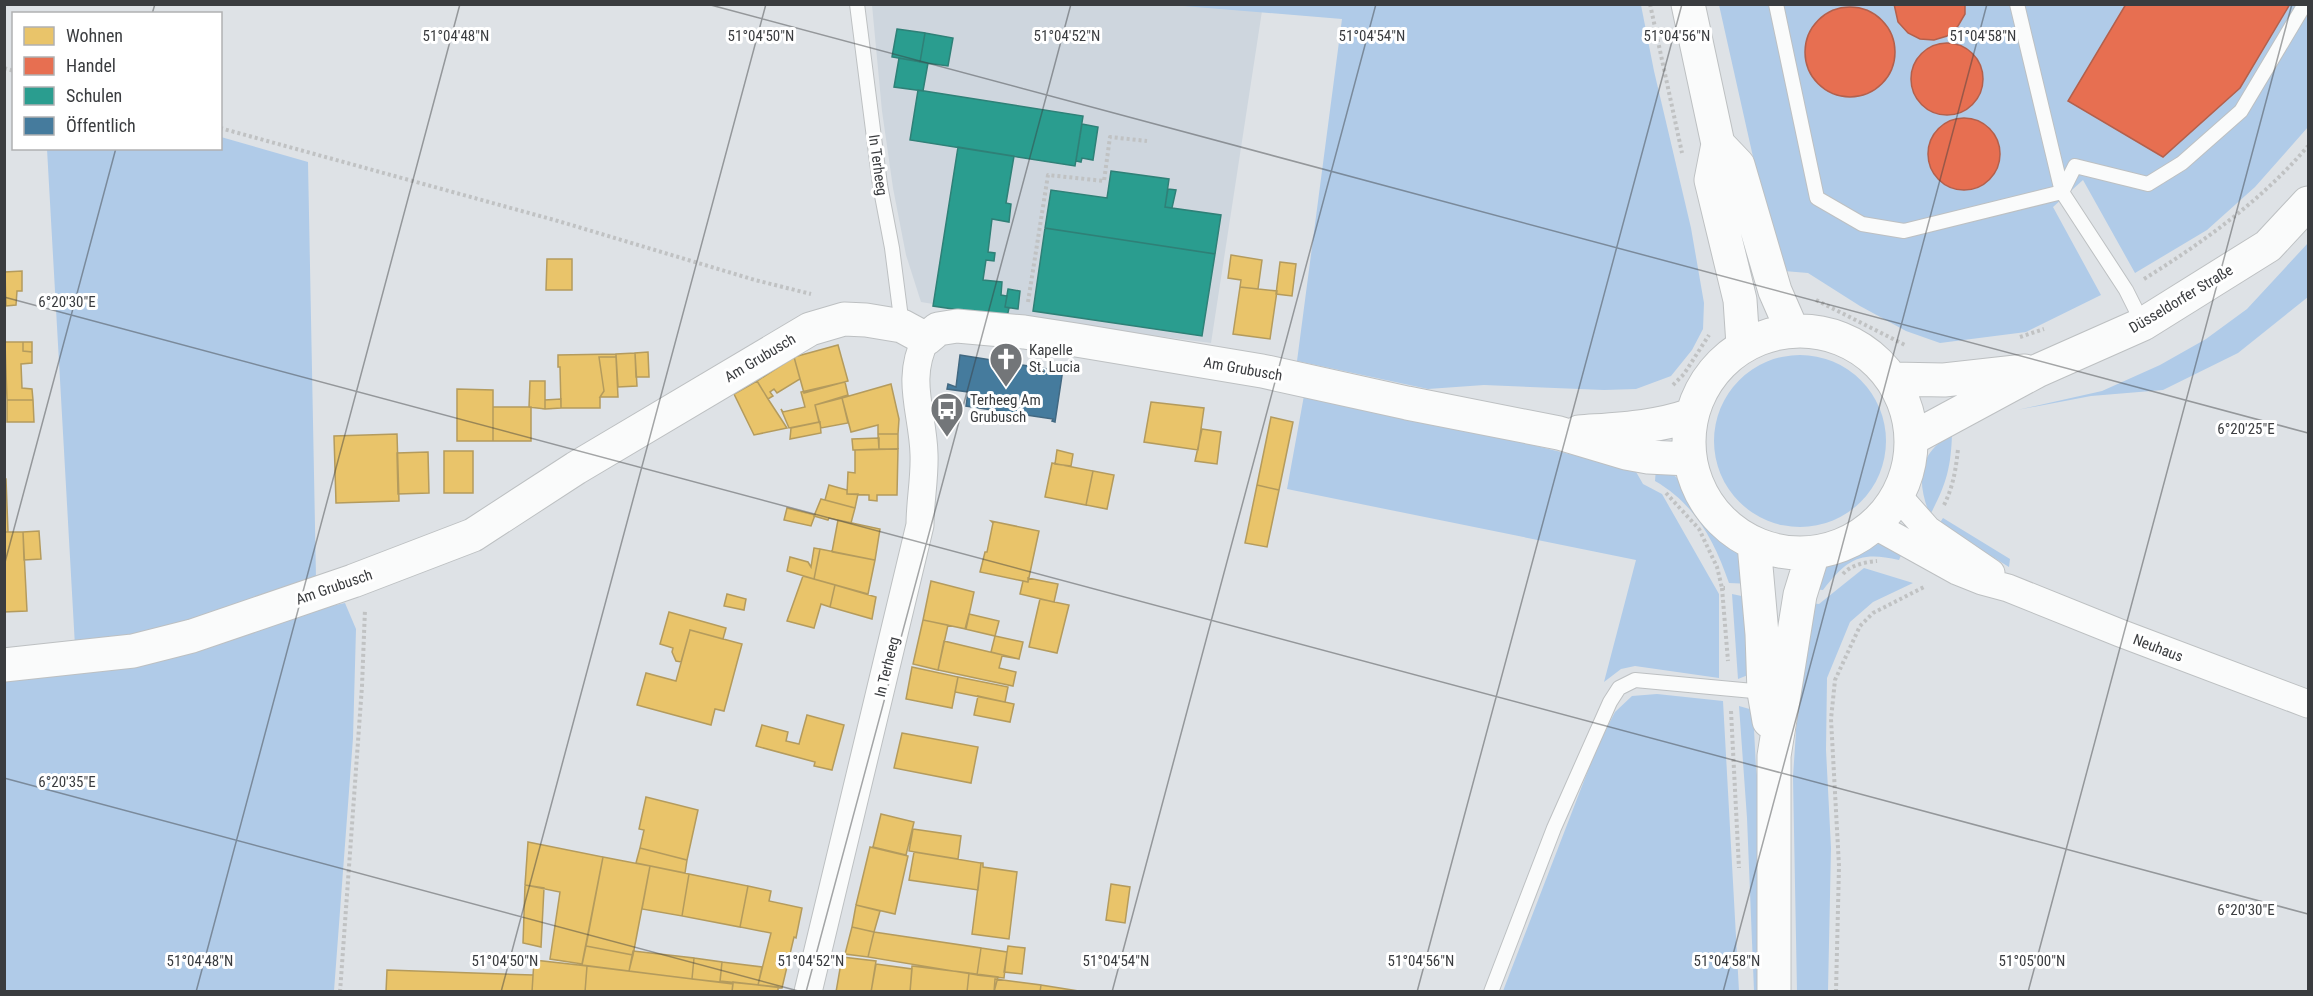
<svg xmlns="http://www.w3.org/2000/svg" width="2313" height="996" font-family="'Roboto Condensed',sans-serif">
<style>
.built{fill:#ced6de}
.green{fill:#b0cbe8}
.homes{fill:#e9c46a;stroke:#b49b5d;stroke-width:1.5}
.shops{fill:#e76f51;stroke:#b3604c;stroke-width:1.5}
.schools{fill:#2a9d8f;stroke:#2f8077;stroke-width:1.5}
.public{fill:#457b9d;stroke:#426881;stroke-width:1.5}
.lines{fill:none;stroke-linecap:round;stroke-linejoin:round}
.lane-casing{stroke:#bdc0c2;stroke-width:16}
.street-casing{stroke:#bdc0c2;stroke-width:29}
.secondary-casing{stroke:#bdc0c2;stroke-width:35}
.path{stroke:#c0c2c3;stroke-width:4;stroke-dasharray:3 3;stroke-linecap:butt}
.lane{stroke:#fafbfb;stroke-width:14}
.street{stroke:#fafbfb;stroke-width:27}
.secondary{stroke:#fafbfb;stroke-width:33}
.ticks{fill:none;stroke:#3a3c3f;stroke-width:1.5;stroke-opacity:0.45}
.labels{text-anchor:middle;stroke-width:6;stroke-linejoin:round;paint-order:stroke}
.street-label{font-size:15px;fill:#3a3c3f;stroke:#fff}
.poi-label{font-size:15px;fill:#3a3c3f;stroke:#fff;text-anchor:start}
.ticks-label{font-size:15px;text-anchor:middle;fill:#3a3c3f;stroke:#fff;stroke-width:6;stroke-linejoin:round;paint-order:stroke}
</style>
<rect width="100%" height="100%" fill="#dee2e6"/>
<path class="built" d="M1171,4L1262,11L1211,343L1011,317L921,302L906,255L893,188L882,111L872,5Z"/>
<path class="green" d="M1171,5H1641L1654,71L1691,228L1704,303L1703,329L1692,350L1671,376L1636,389L1604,390L1484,385L1428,389L1297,361L1342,19Z
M1719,5H2308V127L2255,187L2207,230L2135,273L2083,180L2053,207L2101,295L2026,332L1940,343L1906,331L1860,306L1808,273L1784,271L1762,197Z
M221,137L308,162L316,578L159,631L75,646L47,149L220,148Z
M2308,243V297L2238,353L2163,390L2091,396L2017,410L2102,391L2160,365L2206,339L2247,309Z
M1714 441a86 86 0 1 1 172 0a86 86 0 1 1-172 0Z
M1305,390L1635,470L1643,484L1662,494L1719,594V678L1635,666L1621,669L1604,682L1636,560L1287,489Z
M1952,434C1951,468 1946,485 1930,515C1916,481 1918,453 1952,434Z
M1656,468L1671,472L1683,484L1697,506L1739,550L1752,584L1729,583C1714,540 1695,504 1655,481Z
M1943,518L2010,559L2009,567L1939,524Z
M1879,544L1902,553L1899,560C1860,551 1847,559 1823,590L1812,589C1825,560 1849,547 1879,544Z
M1864,568L1913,583L1873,602L1850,622L1827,678L1826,750L1831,848L1828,991L1797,992L1793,777L1798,700L1809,603L1819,604Z
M1732,594L1751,598L1753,673L1738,679Z
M345,603L356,629L353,738L334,991L5,992V676Z
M1657,694L1723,701L1739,991H1503L1597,747L1615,712L1632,696Z
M1739,706L1753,710L1756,768L1763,819L1767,991H1754L1747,818Z"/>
<path class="homes" d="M1231,255L1262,260L1258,289L1240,287L1241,280L1228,278Z
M547,259H572V290H546Z
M1280,262L1296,264L1292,296L1276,294Z
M22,271V291H17L16,305L6,306L5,272Z
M1240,287L1277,291L1270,339L1233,334Z
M5,342H23V351L32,352V363L21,364L22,388L32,389L33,400H7Z
M23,342H32V352L23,351Z
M838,345L848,381L804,393L794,357Z
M648,352L649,377H636L635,353Z
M635,353L637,386L618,387L616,354Z
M616,354V357H599L604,391L600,397V408H561L560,367H558V355Z
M599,357H616L618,397H600L604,391Z
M794,357L800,379L777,393L774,389L770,392L773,396L768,399L757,381Z
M530,381H545V409L529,407Z
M757,381L768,399L787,428L754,435L734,394Z
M845,382L848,395L815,405L819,422L789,428L781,409L783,412L805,407L801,392Z
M891,384L899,419L898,434H878V425L851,432L842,398Z
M457,389L493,390V441H457Z
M842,398L848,423L821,428L815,405Z
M561,399V408L545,409V400Z
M7,400H33L34,422H7Z
M1151,402L1204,408L1198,450L1144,442Z
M493,407H531V441H493Z
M1271,417L1293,422L1279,490L1257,485Z
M820,422L821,433L790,439L791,428Z
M1202,429L1221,432L1217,464L1195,461Z
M397,434L399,501L336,503L334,436Z
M878,434H898V449H879Z
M879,438V449L853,450L852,439Z
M898,449L897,495H877V501L869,500V495L847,494L848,472L855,473V450Z
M1057,450L1073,454L1071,466L1055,464Z
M444,451H473V493H444Z
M428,452L429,493L398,494L397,453Z
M1052,463L1093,471L1086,505L1045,497Z
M1093,471L1114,475L1107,509L1086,505Z
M4,479H6L8,532H4Z
M829,485L847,490V494H858L855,508L825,500Z
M1257,485L1279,490L1267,547L1245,543Z
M821,499L855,508L851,523L829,518L828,520L814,516Z
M787,508L815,515L811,526L784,520Z
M838,520L880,529L875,560L832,552Z
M991,521L1039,531L1028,582L980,572L985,552H987L993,523Z
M39,531L41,559L24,560L23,532Z
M4,532H23L27,611L4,612Z
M814,548L820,549L814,579L787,571L790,557L808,562L811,567Z
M820,549L875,560L868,594L814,579Z
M803,576L835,585L830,607L821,604L814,628L787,621Z
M1028,578L1058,584L1054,602L1020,594L1023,581L1028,582Z
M931,581L974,592L966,629L923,620Z
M835,585L876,597L872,619L830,607Z
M727,594L746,599L744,610L724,606Z
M1040,599L1069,605L1057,653L1029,647Z
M669,612L726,628L723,639L690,630L681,662L676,661L672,652L673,648L660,644Z
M969,614L999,621L995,636L965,629Z
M923,620L948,625L938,670L913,664Z
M690,630L742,644L724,711L715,709L711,725L637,705L646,673L676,681Z
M995,636L1023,642L1019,659L991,652Z
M944,641L1019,659L1002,656L999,668L1016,672L1013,686L938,670Z
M912,667L958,677L952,708L906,699Z
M958,677L1008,687L1005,702L955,692Z
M978,696L1014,704L1010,722L974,715Z
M807,715L844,725L832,770L814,766L815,762L756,746L762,725L788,732L786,741L799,744Z
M902,733L978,747L971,783L894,768Z
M646,797L698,810L687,860L640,848L644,830L639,829Z
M881,814L914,822L906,855L873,847Z
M913,829L961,836L958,859L909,851Z
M528,842L603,857L582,964L550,959L560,892L525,885Z
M870,847L908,856L895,914L856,905Z
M640,848L687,860L685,873L636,863Z
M914,852L981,863L978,890L909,880Z
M603,857L650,866L633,955L586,946Z
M981,863H983V867L1017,872L1009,939L972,934Z
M650,866L689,874L682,916L642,909Z
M689,874L748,886L740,927L682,916Z
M1111,884L1130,887L1125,923L1106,920Z
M525,885L544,888L541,947L523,943Z
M748,886L771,891L769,901L802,908L796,938L794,937L782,988L758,985L771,933L740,927Z
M856,905L880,911L874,932L852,927Z
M852,927L874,932L868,957L845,954Z
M874,932L981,948L977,975L868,957Z
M586,946L633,955L629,971L582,965Z
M1008,946L1025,948L1022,974L1004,972Z
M981,948L1007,952L1004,978L977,975Z
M633,951L694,958L692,979L629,971Z
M842,957L876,961L871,992H836Z
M694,958L722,962L720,982L692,979Z
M534,960L587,966L585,992H532Z
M722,962L762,967L758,985L720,981Z
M876,964L912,969L910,992H871Z
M587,966L733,984L732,992H585Z
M912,966L969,973L967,992H910Z
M387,970L533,975L532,992H386Z
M969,973L998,977L994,992H967Z
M995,979L1041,985L1040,992H994Z
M733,982L778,987V992H732Z
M1041,985L1085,992H1040Z"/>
<path class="shops" d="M1894,4H1965V14L1958,26L1947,36L1934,40L1920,39L1908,33L1898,22Z
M2126,4H2290L2240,88L2163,157L2068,101Z
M1805 52a45 45 0 1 1 90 0a45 45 0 1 1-90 0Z
M1911 79a36 36 0 1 1 72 0a36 36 0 1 1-72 0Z
M1928 154a36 36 0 1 1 72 0a36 36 0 1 1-72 0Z"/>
<path class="schools" d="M897,29L925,33L920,62L892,57Z
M925,33L953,38L948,66L920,62Z
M899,58L928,63L923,91L894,87Z
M918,90L1083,116L1075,166L910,140Z
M1082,124L1098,127L1093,160L1082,158L1081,162L1076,161Z
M958,147L1014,156L1006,203L1011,204L1009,222L992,219L988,252L995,253L994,261L986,260L983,280L1002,282L1001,295L1007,296L1005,307L1009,308L1007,317L933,306Z
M1111,171L1169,179L1165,207L1221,215L1215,254L1045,228L1051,190L1107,198Z
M1168,189L1176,190L1172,208L1165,207Z
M1045,228L1215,254L1202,336L1033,311Z
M1008,289L1020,291L1018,309L1005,307Z"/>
<path class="public" d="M960,355L1060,371V368L1063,369L1055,422L1052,421L1053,419L966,406L968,392L947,389L948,384L956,387Z"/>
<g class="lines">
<g class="lane-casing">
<path id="lane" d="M857,4L880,185L892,248L902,326
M1776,4L1817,198L1862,224L1904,231L2062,192L2075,166L2148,184L2182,163L2241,111L2305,4
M2017,4L2062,192L2126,290L2143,324
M1491,992L1554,828L1610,702L1619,688L1635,680L1764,692"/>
</g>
<g class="street-casing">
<path id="street" d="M1897,495L1928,530L1991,573
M1874,525L1957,571L1982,581L2008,588L2120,633L2308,704
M808,992L920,525C920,501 925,478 924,454C923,413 905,379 926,339"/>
</g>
<g class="secondary-casing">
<path id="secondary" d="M1688,4L1718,144L1711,180L1740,300L1743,345
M1718,144L1738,165L1775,291L1792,330
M1689 442a111 111 0 1 1 222 0a111 111 0 1 1-222 0Z
M1893,379L1944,380L2025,371
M1579,432C1617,429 1655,428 1691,415
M1911,439L2037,371L2143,324L2268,246L2308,203
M1754,544L1762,634L1764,692L1769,721
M4,665L133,651L192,636L353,581L473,535L576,468L810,329L844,319L866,320L902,326L926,339L938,329L957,326L1024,332L1076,340L1262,371L1407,403L1559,433L1626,453L1648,457L1689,459
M1774,992V756L1800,595L1813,553"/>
</g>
<path class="path" d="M1650,4L1682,153
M4,68L14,71
M220,128L558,221L755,280L811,294
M2144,279C2205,241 2262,200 2308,146
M1816,300L1905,345
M1028,302L1048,175L1104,181L1110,137L1147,141
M2020,337L2044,329
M1673,385L1684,374L1709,335
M1666,493L1699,529L1717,567L1722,588H1725
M1944,505C1953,487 1956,469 1958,449
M1843,574C1851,565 1865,562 1877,561
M1722,588L1728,661
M1731,711L1739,868
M340,992L362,686L365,609
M1836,992L1839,866L1831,719L1835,680L1860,626L1873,613L1924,587"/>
<use href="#lane" class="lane"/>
<use href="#street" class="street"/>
<use href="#secondary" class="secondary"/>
</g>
<path class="ticks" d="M707,4L2308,433M152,14L155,4M4,297L2308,914M4,566L116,148M4,778L802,992M196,992L460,4M501,992L766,4M806,992L1071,4M1112,992L1376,4M1417,992L1682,4M1723,992L1987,4M2028,992L2292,4"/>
<defs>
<g id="church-pin" transform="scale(1.725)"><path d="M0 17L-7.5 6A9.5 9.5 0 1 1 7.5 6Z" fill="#737679" stroke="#fff"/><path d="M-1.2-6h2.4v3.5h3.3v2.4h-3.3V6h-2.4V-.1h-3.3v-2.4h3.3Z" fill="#fff"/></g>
<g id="bus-pin" transform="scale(1.725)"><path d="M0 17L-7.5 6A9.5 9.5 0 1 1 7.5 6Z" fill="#737679" stroke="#fff"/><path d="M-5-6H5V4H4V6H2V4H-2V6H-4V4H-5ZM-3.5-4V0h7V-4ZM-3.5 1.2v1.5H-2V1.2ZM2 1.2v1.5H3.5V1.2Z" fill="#fff"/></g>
</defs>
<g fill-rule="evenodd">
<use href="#church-pin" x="1006" y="359"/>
<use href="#bus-pin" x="947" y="409"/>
</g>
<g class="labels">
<g class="street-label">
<text transform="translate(878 165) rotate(82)" y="5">In Terheeg</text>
<text transform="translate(2181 299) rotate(-31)" y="5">Düsseldorfer Straße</text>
<text transform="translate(760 358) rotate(-31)" y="5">Am Grubusch</text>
<text transform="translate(1243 369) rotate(10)" y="5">Am Grubusch</text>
<text transform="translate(334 587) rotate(-19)" y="5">Am Grubusch</text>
<text transform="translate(2158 648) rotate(21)" y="5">Neuhaus</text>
<text transform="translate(887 667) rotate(-76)" y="5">In Terheeg</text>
</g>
<g class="poi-label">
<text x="1029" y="355">Kapelle<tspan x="1029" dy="17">St. Lucia</tspan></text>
<text x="970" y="405">Terheeg Am<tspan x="970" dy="17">Grubusch</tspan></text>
</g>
</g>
<g class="ticks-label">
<text x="456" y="41">51°04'48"N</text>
<text x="761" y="41">51°04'50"N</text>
<text x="1067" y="41">51°04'52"N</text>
<text x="1372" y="41">51°04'54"N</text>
<text x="1677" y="41">51°04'56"N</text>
<text x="1983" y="41">51°04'58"N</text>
<text x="67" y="307">6°20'30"E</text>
<text x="2246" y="434">6°20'25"E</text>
<text x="67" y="787">6°20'35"E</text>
<text x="2246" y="915">6°20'30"E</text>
<text x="200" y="966">51°04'48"N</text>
<text x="505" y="966">51°04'50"N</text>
<text x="811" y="966">51°04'52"N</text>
<text x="1116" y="966">51°04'54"N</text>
<text x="1421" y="966">51°04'56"N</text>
<text x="1727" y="966">51°04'58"N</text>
<text x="2032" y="966">51°05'00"N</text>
</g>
<rect width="2313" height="996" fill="none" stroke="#3a3c3f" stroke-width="12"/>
<rect x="12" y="12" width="210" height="138" fill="#ffffff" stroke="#b0b1b2" stroke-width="1.5"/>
<rect x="24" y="27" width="30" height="18" fill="#e9c46a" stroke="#b0b1b2" stroke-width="1.5"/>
<text x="66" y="42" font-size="18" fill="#3a3c3f">Wohnen</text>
<rect x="24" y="57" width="30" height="18" fill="#e76f51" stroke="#b0b1b2" stroke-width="1.5"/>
<text x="66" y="72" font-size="18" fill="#3a3c3f">Handel</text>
<rect x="24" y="87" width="30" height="18" fill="#2a9d8f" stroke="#b0b1b2" stroke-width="1.5"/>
<text x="66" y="102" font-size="18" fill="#3a3c3f">Schulen</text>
<rect x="24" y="117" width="30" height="18" fill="#457b9d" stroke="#b0b1b2" stroke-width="1.5"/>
<text x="66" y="132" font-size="18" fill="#3a3c3f">Öffentlich</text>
</svg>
